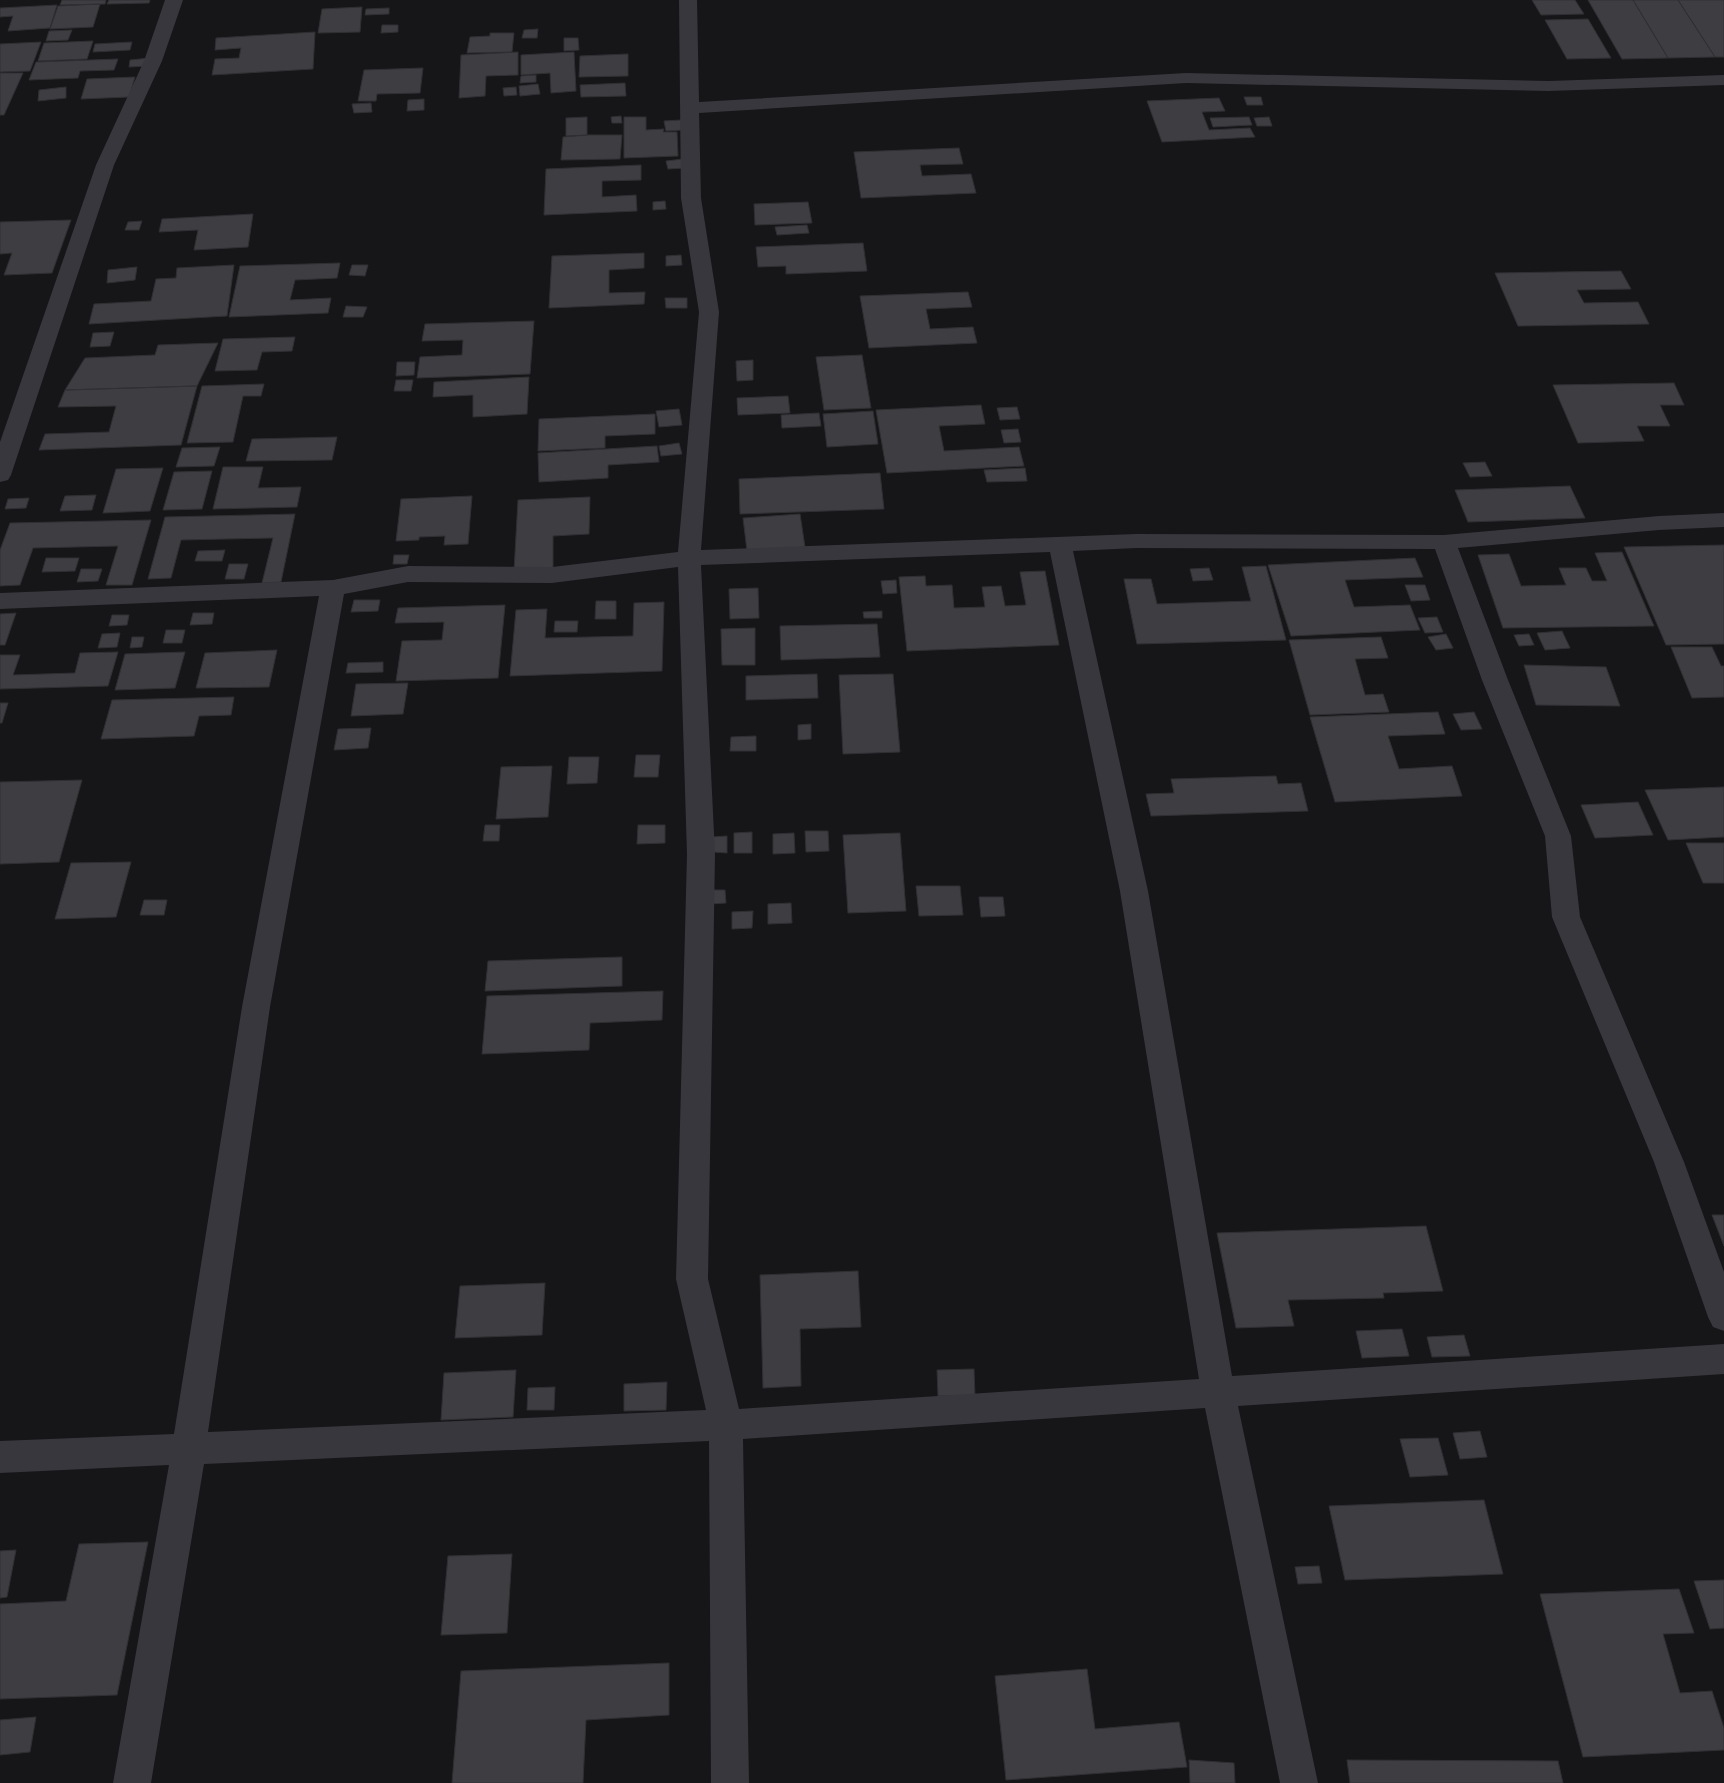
<svg xmlns="http://www.w3.org/2000/svg" width="1724" height="1783" font-family="'Sofia Sans Condensed',sans-serif">
<style>
.building{fill:#3d3d42;stroke:#303034}
.lines{fill:none;stroke-linecap:round;stroke-linejoin:round}
.street{fill:#37373d;fill-rule:evenodd}
</style>
<rect width="100%" height="100%" fill="#161618"/>
<path class="building" d="M62,0H106L105,4L60,5Z
M109,0H150L149,3L107,4Z
M1532,0H1575L1584,14L1541,15Z
M1588,0H1633L1668,58L1622,59Z
M1633,0H1678L1715,57L1668,58Z
M1678,0H1724V57H1715Z
M100,4L93,27L50,29L58,6Z
M57,5L50,28L8,31L13,16L0,17V8Z
M362,7L360,32L318,33L322,9Z
M389,8V14L365,15L366,9Z
M1588,19L1611,58L1567,59L1545,20Z
M382,25H398V32L381,33Z
M538,29L537,38H522L524,30Z
M72,30L68,40L46,41L49,31Z
M315,32L313,69L212,75L215,59L239,58L241,48L215,50L216,38Z
M490,33H514L512,52L467,53L470,37L490,36Z
M564,38H578L579,50L564,51Z
M93,41L87,59L38,61L44,43Z
M41,42L30,71L0,72V44Z
M132,42L130,50L93,52L95,44Z
M518,52V75L486,76L485,96L459,98L461,55Z
M574,52L576,91L551,93L550,73L521,75V55Z
M628,54V76L579,77L580,56Z
M150,58L148,66L129,67L130,60Z
M118,59L114,70L80,71L78,78L29,80L36,62Z
M423,68L420,93L377,94L376,101H358L364,70Z
M0,73H23L4,115H0Z
M536,75V82L520,83L521,76Z
M135,77L129,97L81,99L87,79Z
M625,83L626,96L581,97L580,85Z
M538,84L540,94L520,96L519,86Z
M66,87V98L38,101L39,90Z
M516,87L517,95L504,96L503,88Z
M1244,97H1261L1263,105H1247Z
M1219,98L1225,111L1202,112L1209,130L1250,128L1255,137L1162,142L1147,101Z
M424,99V110L407,111L408,100Z
M371,103L372,112L354,113L352,104Z
M621,116L622,123H612L611,117Z
M587,117V135L566,136V118Z
M624,117H646V130L664,129L663,132H677L678,156L624,158Z
M1249,117L1252,125L1213,127L1210,118Z
M1269,117L1272,126H1257L1254,118Z
M681,120L683,130L666,131L664,121Z
M588,135H622L620,159L561,160L563,137Z
M959,148L963,164L920,165L922,176L971,174L976,193L861,198L854,152Z
M683,159L685,168L668,169L666,161Z
M641,165V180L602,181V197L636,195L637,211L544,215L546,169Z
M665,201L666,209L653,210V202Z
M808,202L812,223L755,225L754,204Z
M253,214L248,247L194,250L198,230L159,232L162,219Z
M71,220L52,273L4,275L12,253L0,254V222Z
M142,221L139,230H125L128,222Z
M807,225L809,233L777,235L775,227Z
M863,243L867,271L786,274V266L758,267L756,247Z
M644,253V268L609,270V293L645,292L644,304L549,308L552,256Z
M681,255L682,265L666,266V256Z
M340,263L337,278L295,280L290,300L331,298L328,313L229,317L240,266Z
M234,265L227,316L89,324L94,304L151,301L156,279L176,278L177,268Z
M352,265H368L365,276L349,275Z
M137,267L135,280L107,283L108,270Z
M1621,271L1631,289L1577,290L1584,303L1638,302L1649,324L1518,326L1495,273Z
M968,292L972,307L926,309L930,329L973,327L977,343L869,348L860,296Z
M665,298H687V308H666Z
M346,306L367,307L363,317H343Z
M534,321L530,374L417,378L420,357L462,355L463,340L422,341L425,324Z
M114,332L110,346L90,347L93,333Z
M295,337L292,351L262,352L257,370L215,371L223,339Z
M218,343L197,386L65,390L85,358L155,355L158,345Z
M862,355L871,408L824,410L816,357Z
M753,360V380L737,381L736,361Z
M397,362H415L414,375L396,376Z
M529,377L527,414L473,417V395L433,397L434,382Z
M396,380H413L411,391H394Z
M1674,383L1684,405H1660L1670,426H1637L1644,441L1578,443L1553,385Z
M264,384L261,396H243L233,442L187,443L202,386Z
M197,386L181,445L39,450L45,434L109,432L116,406L58,407L65,390Z
M788,396L790,413L738,415L737,398Z
M981,405L985,424L939,426L944,451L1019,447L1024,466L887,473L876,410Z
M1017,407L1020,419L1000,420L997,408Z
M679,409L682,425L659,427L656,411Z
M873,411L878,444L827,447L823,414Z
M819,413L821,426L782,428L781,415Z
M655,414V434L605,436V448L538,451L539,419Z
M1018,429L1021,442L1004,443L1001,430Z
M337,437L332,460L246,461L252,439Z
M679,443L682,454L661,456L659,446Z
M657,446L659,462L608,465V478L539,482L538,453Z
M220,447L214,466L176,467L182,448Z
M1485,462L1492,476L1470,477L1463,463Z
M223,467H263L258,488L301,487L297,507L213,509Z
M163,468L150,511L103,513L116,469Z
M1025,468L1027,481L987,482L984,470Z
M212,471L202,509L163,510L174,472Z
M880,473L884,509L740,514L739,479Z
M1570,486L1585,518L1468,522L1455,490Z
M96,495L92,510L60,511L65,496Z
M472,496L468,544L444,545L445,536L419,537V540L396,541L401,499Z
M590,497L589,534L553,536V569L514,571L518,500Z
M29,498L26,508L5,509L8,499Z
M295,514L281,582L262,583L273,538L181,540L171,578L148,579L165,517Z
M800,514L805,547L747,551L743,518Z
M151,520L132,585H106L118,546L33,548L20,585L0,586V550L10,523Z
M1724,545V644L1666,645L1624,547Z
M225,550L222,561H195L198,551Z
M1622,552L1654,626L1503,628L1478,555L1509,554L1521,586L1566,585L1559,568H1586L1592,581H1607L1595,553Z
M394,555H409L407,564H393Z
M46,558H79L75,571L42,572Z
M1415,558L1423,577L1345,580L1354,607L1410,605L1420,630L1291,636L1268,565Z
M229,564H248L244,579H225Z
M1266,566L1286,640L1137,644L1124,579H1151L1157,604L1251,601L1242,567Z
M1209,568L1213,580L1193,581L1190,569Z
M81,569H102L98,581L77,582Z
M1045,571L1059,645L907,651L899,577L925,576L926,586L952,585L954,608L985,607L982,587L1001,586L1005,606L1026,605L1020,572Z
M896,580L897,593L883,594L881,581Z
M1405,585H1425L1430,600L1411,601Z
M758,588L759,618L730,619L729,589Z
M354,600H380L378,611L351,612Z
M596,601H616V619H595Z
M664,602L662,671L510,676L516,610L547,609L545,638L633,636L634,603Z
M505,605L498,678L396,681L402,641L442,640L444,622L395,623L398,608Z
M882,611V618H864L863,612Z
M16,613L5,645H0V614Z
M193,613H214L212,624L190,625Z
M112,615H129L127,625L109,626Z
M1437,617L1443,632L1425,633L1418,618Z
M555,621H578L577,632H554Z
M877,624L880,657L781,660L780,626Z
M755,628V665H722L721,629Z
M166,630H185L182,643H163Z
M1562,631L1570,648L1545,650L1537,633Z
M120,633L117,647L98,648L102,634Z
M1446,634L1453,648L1436,650L1428,637Z
M1529,634L1534,645L1519,646L1514,635Z
M132,637H144L142,647L130,648Z
M1381,637L1388,658L1355,659L1365,695L1383,694L1389,712L1310,715L1289,640Z
M1671,647H1712L1721,666H1724V697L1692,698Z
M277,650L269,687L196,688L205,653Z
M118,652L108,686L0,689V655H20L13,675L75,673L80,653Z
M185,652L175,688L115,690L125,654Z
M383,662V672L346,673L348,663Z
M1524,665L1606,667L1620,706L1536,705Z
M817,674L818,698L746,700V676Z
M893,674L900,752L843,754L839,675Z
M408,683L403,714L351,716L356,684Z
M234,697L231,715L199,716L194,736L101,739L112,700Z
M0,703H8L2,723H0Z
M1438,712L1445,734L1388,736L1399,769L1452,766L1462,796L1335,802L1310,717Z
M1474,712L1482,729L1461,730L1453,714Z
M811,724V739L798,740V725Z
M371,728L368,748L334,750L338,729Z
M756,736V751H730L731,737Z
M636,755H660L658,777H634Z
M569,757H599L597,783L567,784Z
M552,766L548,817L496,819L501,767Z
M1276,776L1278,784L1301,783L1308,811L1151,816L1146,794L1174,793L1171,779Z
M82,780L59,862L0,864V782Z
M1724,787V837L1668,840L1645,790Z
M1638,802L1653,835L1595,838L1581,805Z
M485,825H500L499,841H483Z
M638,825H665V843L637,844Z
M805,831H828L829,851L806,852Z
M752,832V853H734V833Z
M794,833L795,853L773,854V834Z
M900,833L906,911L848,913L843,835Z
M727,836V853L713,852L712,837Z
M1686,843H1724V883H1703Z
M131,862L116,917L55,919L71,863Z
M916,886H960L963,915L919,916Z
M708,890H725L726,903L709,904Z
M979,897H1003L1005,916L981,917Z
M144,900H167L164,915H140Z
M791,903L792,923L768,924V904Z
M753,911L752,928L732,929V912Z
M622,957V986L485,991L488,961Z
M663,991L662,1020L590,1023L589,1050L482,1054L487,996Z
M1712,1215H1724V1246Z
M1426,1226L1443,1291L1383,1293L1384,1298L1288,1300L1294,1326L1236,1328L1217,1233Z
M858,1271L861,1327L800,1329L801,1386L763,1388L760,1275Z
M545,1283L542,1335L455,1338L460,1286Z
M1402,1329L1409,1356L1362,1358L1356,1331Z
M1464,1335L1470,1356L1432,1357L1427,1337Z
M974,1369L975,1396H938L937,1370Z
M516,1370L513,1417L441,1420L444,1373Z
M667,1382L666,1410L624,1411V1384Z
M555,1387L554,1410H527L528,1388Z
M1480,1431L1487,1457L1460,1459L1453,1433Z
M1438,1438L1448,1475L1410,1477L1400,1439Z
M1484,1500L1503,1574L1345,1580L1329,1506Z
M148,1542L117,1695L0,1699V1604L66,1601L79,1544Z
M16,1550L7,1597L0,1598V1551Z
M512,1554L507,1633L441,1635L448,1556Z
M1319,1566L1322,1583L1298,1584L1295,1567Z
M1724,1580V1628L1710,1629L1694,1581Z
M1679,1589L1694,1633L1663,1634L1680,1693L1712,1691L1724,1728V1750L1583,1757L1540,1594Z
M669,1663V1715L586,1720L583,1783H452L461,1671Z
M1087,1669L1095,1729L1179,1722L1187,1767L1006,1780L995,1676Z
M36,1717L30,1752L0,1755V1720Z
M1189,1760L1234,1763L1235,1783H1190Z
M1347,1760L1558,1761L1563,1783H1350Z"/>
<g class="lines">
<path class="street" d="M165,0H183L162,61L114,165L11,475L8,480L0,482V442L96,165L144,61Z
M679,0H697L699,102L1186,73L1549,81L1724,75V85L1549,91L1186,83L699,113L701,198L719,312L701,550L1136,534L1444,535L1659,516L1724,513V527L1659,530L1458,548L1508,680L1571,836L1580,917L1684,1162L1724,1272V1331L1713,1327L1708,1317L1654,1162L1552,917L1545,836L1482,680L1435,549L1136,548L1073,551L1148,891L1232,1376L1724,1344V1374L1238,1406L1318,1783H1280L1205,1408L743,1439L749,1783H711L709,1441L204,1464L151,1783H113L169,1465L0,1473V1441L174,1434L242,1007L319,596L0,609V593L333,580L408,566L552,567L678,552L699,312L681,198ZM1050,552L1120,891L1199,1379L739,1409L708,1279L715,854L701,565ZM678,567L687,854L676,1279L706,1410L208,1432L270,1007L344,594L408,582L552,583Z"/>
</g>
</svg>
